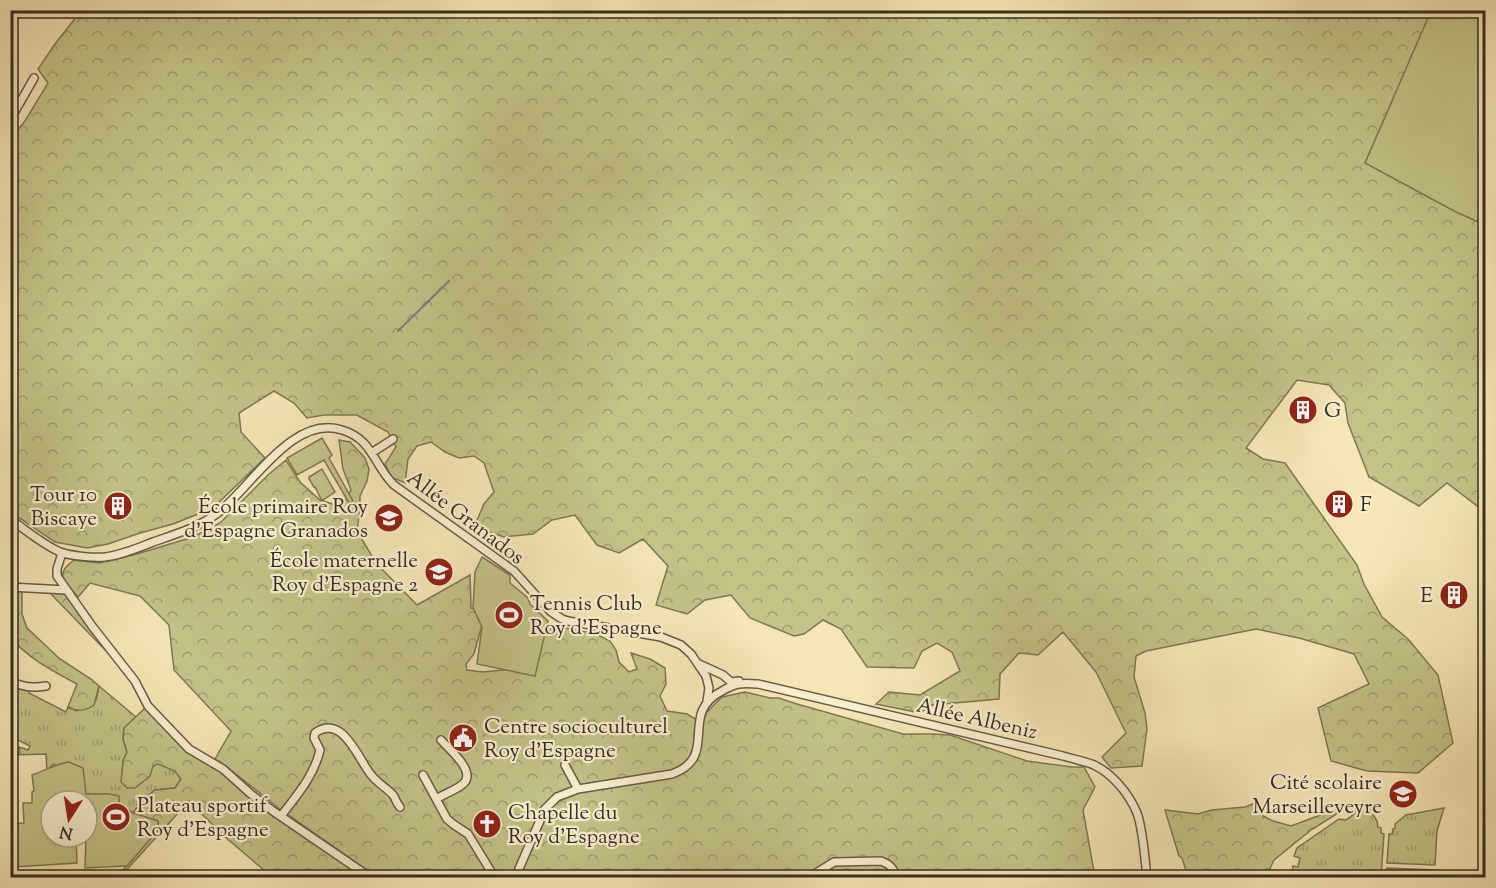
<svg xmlns="http://www.w3.org/2000/svg" width="1496" height="888" font-family="'Sorts Mill Goudy',serif">
<style>
.grass{fill:url(#grass-tufts);stroke:#7d7856;stroke-width:1.5}
.forest{fill:url(#forest-crowns);stroke:#7d7856;stroke-width:1.5}
.green{fill:#c3c388;stroke:#7d7856;stroke-width:1.5}
.lines{fill:none;stroke-linecap:round;stroke-linejoin:round}
.stream{stroke:#77837d;stroke-width:2}
.minor-casing{stroke:#675b49;stroke-width:10}
.minor{stroke:#f9efcf;stroke-width:7}
.labels{text-anchor:middle;stroke-width:4.5;stroke-linejoin:round;paint-order:stroke}
.poi-label{font-size:21px;fill:#372d25;stroke:#f9efcf;text-anchor:start}
.street-label{font-size:21px;fill:#372d25;stroke:#f9efcf}
</style>
<defs>
<pattern id="grass-tufts" width="24" height="20" patternUnits="userSpaceOnUse" patternTransform="scale(1.5)"><rect width="24" height="20" fill="#c3c388"/><path d="M3 7l-1-3M5 7V3M7 7l1-3M15 17l-1-3M17 17v-4M19 17l1-3" fill="none" stroke="#9f9f6f"/></pattern>
<pattern id="forest-crowns" width="20" height="18" patternUnits="userSpaceOnUse" patternTransform="scale(1.5)"><rect width="20" height="18" fill="#c3c388"/><path d="M2 6a3 3 0 1 1 6 0M12 15a3 3 0 1 1 6 0" fill="none" stroke="#9f9f6f"/></pattern>
</defs>
<rect width="100%" height="100%" fill="#f6e6b5"/>
<filter id="stains"><feTurbulence type="fractalNoise" baseFrequency=".00333" numOctaves="4"/><feColorMatrix values="0 0 0 0 .2 0 0 0 0 .09 0 0 0 0 .02 0 0 0 .5 -.17"/></filter>
<radialGradient id="worn" r=".72"><stop offset=".6" stop-color="#630" stop-opacity="0"/><stop offset="1" stop-color="#630" stop-opacity=".3"/></radialGradient>
<path class="grass" d="M11,683L31,688L29,693L66,712L68,707L77,711L96,700L99,686L136,717L124,728L123,739L127,752L123,761L153,766L158,763L175,771L181,779L175,788L155,790L143,800L133,813L119,803L108,794L86,795L54,764L47,770L46,754L11,755V750L13,748L14,753H20L19,747L28,750L30,746L16,739L14,736L11,734Z
M1359,803L1368,806L1377,821L1378,827L1381,828V833L1384,834L1381,877H1294L1295,875L1292,874L1293,866L1298,867L1300,858L1294,856L1297,848L1339,819L1346,820L1354,814L1352,810L1354,808L1356,812L1359,811L1356,806Z
M1444,808L1437,831L1435,865L1387,863L1389,834H1392L1393,829L1395,828V824L1406,815Z
M1387,868L1435,870L1441,877H1386Z"/>
<path class="forest" d="M1450,10L1455,15L1462,14L1464,11H1485V512L1447,483L1419,506L1369,477L1348,423L1345,403L1329,385L1297,380L1246,448L1263,459L1285,463L1357,565L1364,584L1382,617L1408,639L1438,675L1453,743L1418,773L1367,771L1331,761L1318,708L1369,684L1354,654L1299,638L1256,629L1146,651L1136,656L1134,677L1145,713L1147,729L1142,766L1111,768L1102,757L1126,733L1096,672L1063,632L1038,655L1019,653L1000,674L999,699L932,705L920,713L876,704L889,692L920,695L960,671L952,652L937,643L922,651L914,668L867,667L841,629L823,620L804,634L794,636L750,618L731,595L705,600L687,614L656,605L668,566L643,539L619,553L597,545L575,515L552,520L533,534L504,537L474,527L484,504L494,492L484,463L474,456L459,458L445,452L431,442L417,446L408,459L405,483L391,477L385,464L396,447L388,432L357,415H324L307,418L294,403L274,391L239,413L241,432L265,458L213,508L173,524L140,533L108,544L87,548L55,542L21,519L11,514L10,139L25,121L48,83L38,69L55,44L81,11Z
M339,440L350,442L365,458L369,469L367,481L360,496V510L357,531L376,563L417,605L470,575L471,608L512,613L483,621L474,654L466,664L467,670L483,672L512,669L541,636L555,626L596,634L610,641L616,650L619,662L629,672L637,669L631,653L650,659L665,668L666,684L660,696L667,711L687,714L702,723L707,712L722,697L745,692L770,698H779L797,704L903,734H933L950,735L1027,761L1072,767H1084L1095,787L1083,810L1095,877H377L280,809L228,768L215,759L231,731L174,670L169,625L140,596L90,583L78,597C65,581 53,575 74,560L99,563L137,554L193,537L220,523L269,474L286,460L300,482L320,500L342,507L351,490L343,469Z
M11,589L22,590V614L27,628L60,659L91,679L99,686L94,705C85,711 78,712 68,707L77,684C53,671 29,659 11,638Z
M49,592H64L111,656Z
M145,708L215,767L367,877H272L224,836L189,801L120,877L116,878L158,830V821L133,813L143,800L155,790L175,788L181,779L175,771L158,764L153,766L150,776L135,788H127L121,782L123,761L127,752L123,739L124,728Z
M1258,802L1263,816L1273,821L1291,826L1345,806L1346,808L1311,830L1274,860L1266,877H1188L1182,858L1179,856L1165,810L1198,814L1212,810L1245,807Z"/>
<path class="green" d="M1431,11L1456,16L1471,11H1485V225L1454,211L1365,163Z
M322,438L332,455L329,458L353,501L349,503L324,460L297,475L287,458Z
M322,469L335,492L323,500L321,499L315,487H314L309,479V477Z
M482,557L510,575V583L528,598L530,604L548,621L535,676L477,664L482,627L473,608L475,572Z
M69,762L83,768L86,794H109L119,796V803L133,813L158,821V830L127,866L85,868L87,801H51V837H76L77,863L13,867L11,824L24,823L23,803H32V792L34,791L32,775C45,771 55,764 69,762Z"/>
<g class="lines">
<path class="stream" d="M398,331L449,281"/>
<g class="minor-casing">
<path id="minor" d="M10,120L34,78
M373,452L393,439
M10,519C26,530 42,544 60,552C71,556 94,558 105,557C122,555 138,548 153,542C176,534 200,527 219,512C252,486 293,414 342,430C373,439 374,466 394,485L514,571L550,611L562,619L568,621L661,637L681,645L691,654L706,676L709,688L707,701
M62,553L57,569V576L92,626L135,681L148,706L189,749L223,769L252,795L273,811L371,878
M10,587L66,590
M699,664L723,675L731,682L739,681
M10,680C20,687 34,688 46,686
M565,765L578,789
M423,775L447,819L453,824L468,834L495,878
M436,799C444,794 456,790 463,784C477,772 450,750 441,740
M281,816C297,795 314,776 320,750L314,738L315,733C342,714 357,756 369,772C375,782 386,787 393,795C396,799 396,803 400,807
M515,878L545,809L557,797L578,789L672,774C721,756 677,714 722,691C727,688 733,685 739,684C746,683 752,684 758,684L1063,756C1073,759 1084,761 1094,765C1113,774 1129,794 1137,813C1143,829 1145,860 1147,878
M808,878L834,862L881,861C890,864 894,869 897,878"/>
</g>
<use href="#minor" class="minor"/>
</g>
<defs>
<g id="building-disc" transform="scale(1.5)"><circle r="9.5" fill="#8f2418" stroke="#f9efcf"/><path d="M-4-6H4V6H1V3H-1V6H-4ZM-2.5-4.3h1.7v1.8h-1.7ZM.8-4.3h1.7v1.8H.8ZM-2.5-1h1.7V.8h-1.7ZM.8-1h1.7V.8H.8Z" fill="#fff"/></g>
<g id="school-disc" transform="scale(1.5)"><circle r="9.5" fill="#8f2418" stroke="#f9efcf"/><path d="M0-5L7-2L0 1L-7-2ZM-4 1L0 2.5L4 1V4Q0 6-4 4Z" fill="#fff"/></g>
<g id="stadium-disc" transform="scale(1.5)"><circle r="9.5" fill="#8f2418" stroke="#f9efcf"/><path d="M0-5a6.5 5 0 1 0 0 10a6.5 5 0 1 0 0-10ZM-3.5-1.8h7v3.6h-7Z" fill="#fff"/></g>
<g id="civic-disc" transform="scale(1.5)"><circle r="9.5" fill="#8f2418" stroke="#f9efcf"/><path d="M-.6-6.5H3V-4.5H.6V-3L4-1V1h2V6H-6V1h2V-1L-.6-3ZM-1.2 2.5V6h2.4V2.5Z" fill="#fff"/></g>
<g id="church-disc" transform="scale(1.5)"><circle r="9.5" fill="#8f2418" stroke="#f9efcf"/><path d="M-1.2-6h2.4v3.5h3.3v2.4h-3.3V6h-2.4V-.1h-3.3v-2.4h3.3Z" fill="#fff"/></g>
</defs>
<g fill-rule="evenodd">
<use href="#building-disc" x="1303" y="410"/>
<use href="#building-disc" x="1339" y="504"/>
<use href="#building-disc" x="118" y="506"/>
<use href="#school-disc" x="389" y="518"/>
<use href="#school-disc" x="439" y="572"/>
<use href="#building-disc" x="1454" y="595"/>
<use href="#stadium-disc" x="509" y="615"/>
<use href="#civic-disc" x="463" y="738"/>
<use href="#school-disc" x="1403" y="794"/>
<use href="#stadium-disc" x="116" y="817"/>
<use href="#church-disc" x="487" y="824"/>
</g>
<g class="labels">
<g class="poi-label">
<text x="1324" y="417">G</text>
<text x="97" y="501" text-anchor="end">Tour 10<tspan x="97" dy="24">Biscaye</tspan></text>
<text x="1360" y="511">F</text>
<text x="368" y="513" text-anchor="end">École primaire Roy<tspan x="368" dy="24">d'Espagne Granados</tspan></text>
<text x="418" y="567" text-anchor="end">École maternelle<tspan x="418" dy="24">Roy d'Espagne 2</tspan></text>
<text x="1433" y="602" text-anchor="end">E</text>
<text x="530" y="610">Tennis Club<tspan x="530" dy="24">Roy d'Espagne</tspan></text>
<text x="484" y="733">Centre socioculturel<tspan x="484" dy="24">Roy d'Espagne</tspan></text>
<text x="1382" y="789" text-anchor="end">Cité scolaire<tspan x="1382" dy="24">Marseilleveyre</tspan></text>
<text x="137" y="812">Plateau sportif<tspan x="137" dy="24">Roy d'Espagne</tspan></text>
<text x="508" y="819">Chapelle du<tspan x="508" dy="24">Roy d’Espagne</tspan></text>
</g>
<g class="street-label">
<text transform="translate(466 517) rotate(37)" y="7">Allée Granados</text>
<text transform="translate(977 718) rotate(13)" y="7">Allée Albeniz</text>
</g>
</g>
<rect width="1496" height="888" fill="none" stroke="#f6e6b5" stroke-width="36"/>
<rect x="12" y="12" width="1472" height="864" fill="none" stroke="#372d25" stroke-width="3"/>
<rect x="18" y="18" width="1460" height="852" fill="none" stroke="#372d25" stroke-width="1.5"/>
<g transform="translate(69 819) rotate(192)"><circle r="28" fill="#f9efcf" stroke="#aba18b" stroke-width="1.5"/>
<path d="M0-4.5L10 22L0 15L-10 22Z" fill="#8f2418"/>
<text y="-9" font-size="16" font-weight="bold" text-anchor="middle" fill="#372d25">N</text>
</g>
<rect width="100%" height="100%" filter="url(#stains)"/>
<rect width="100%" height="100%" fill="url(#worn)"/>
</svg>
